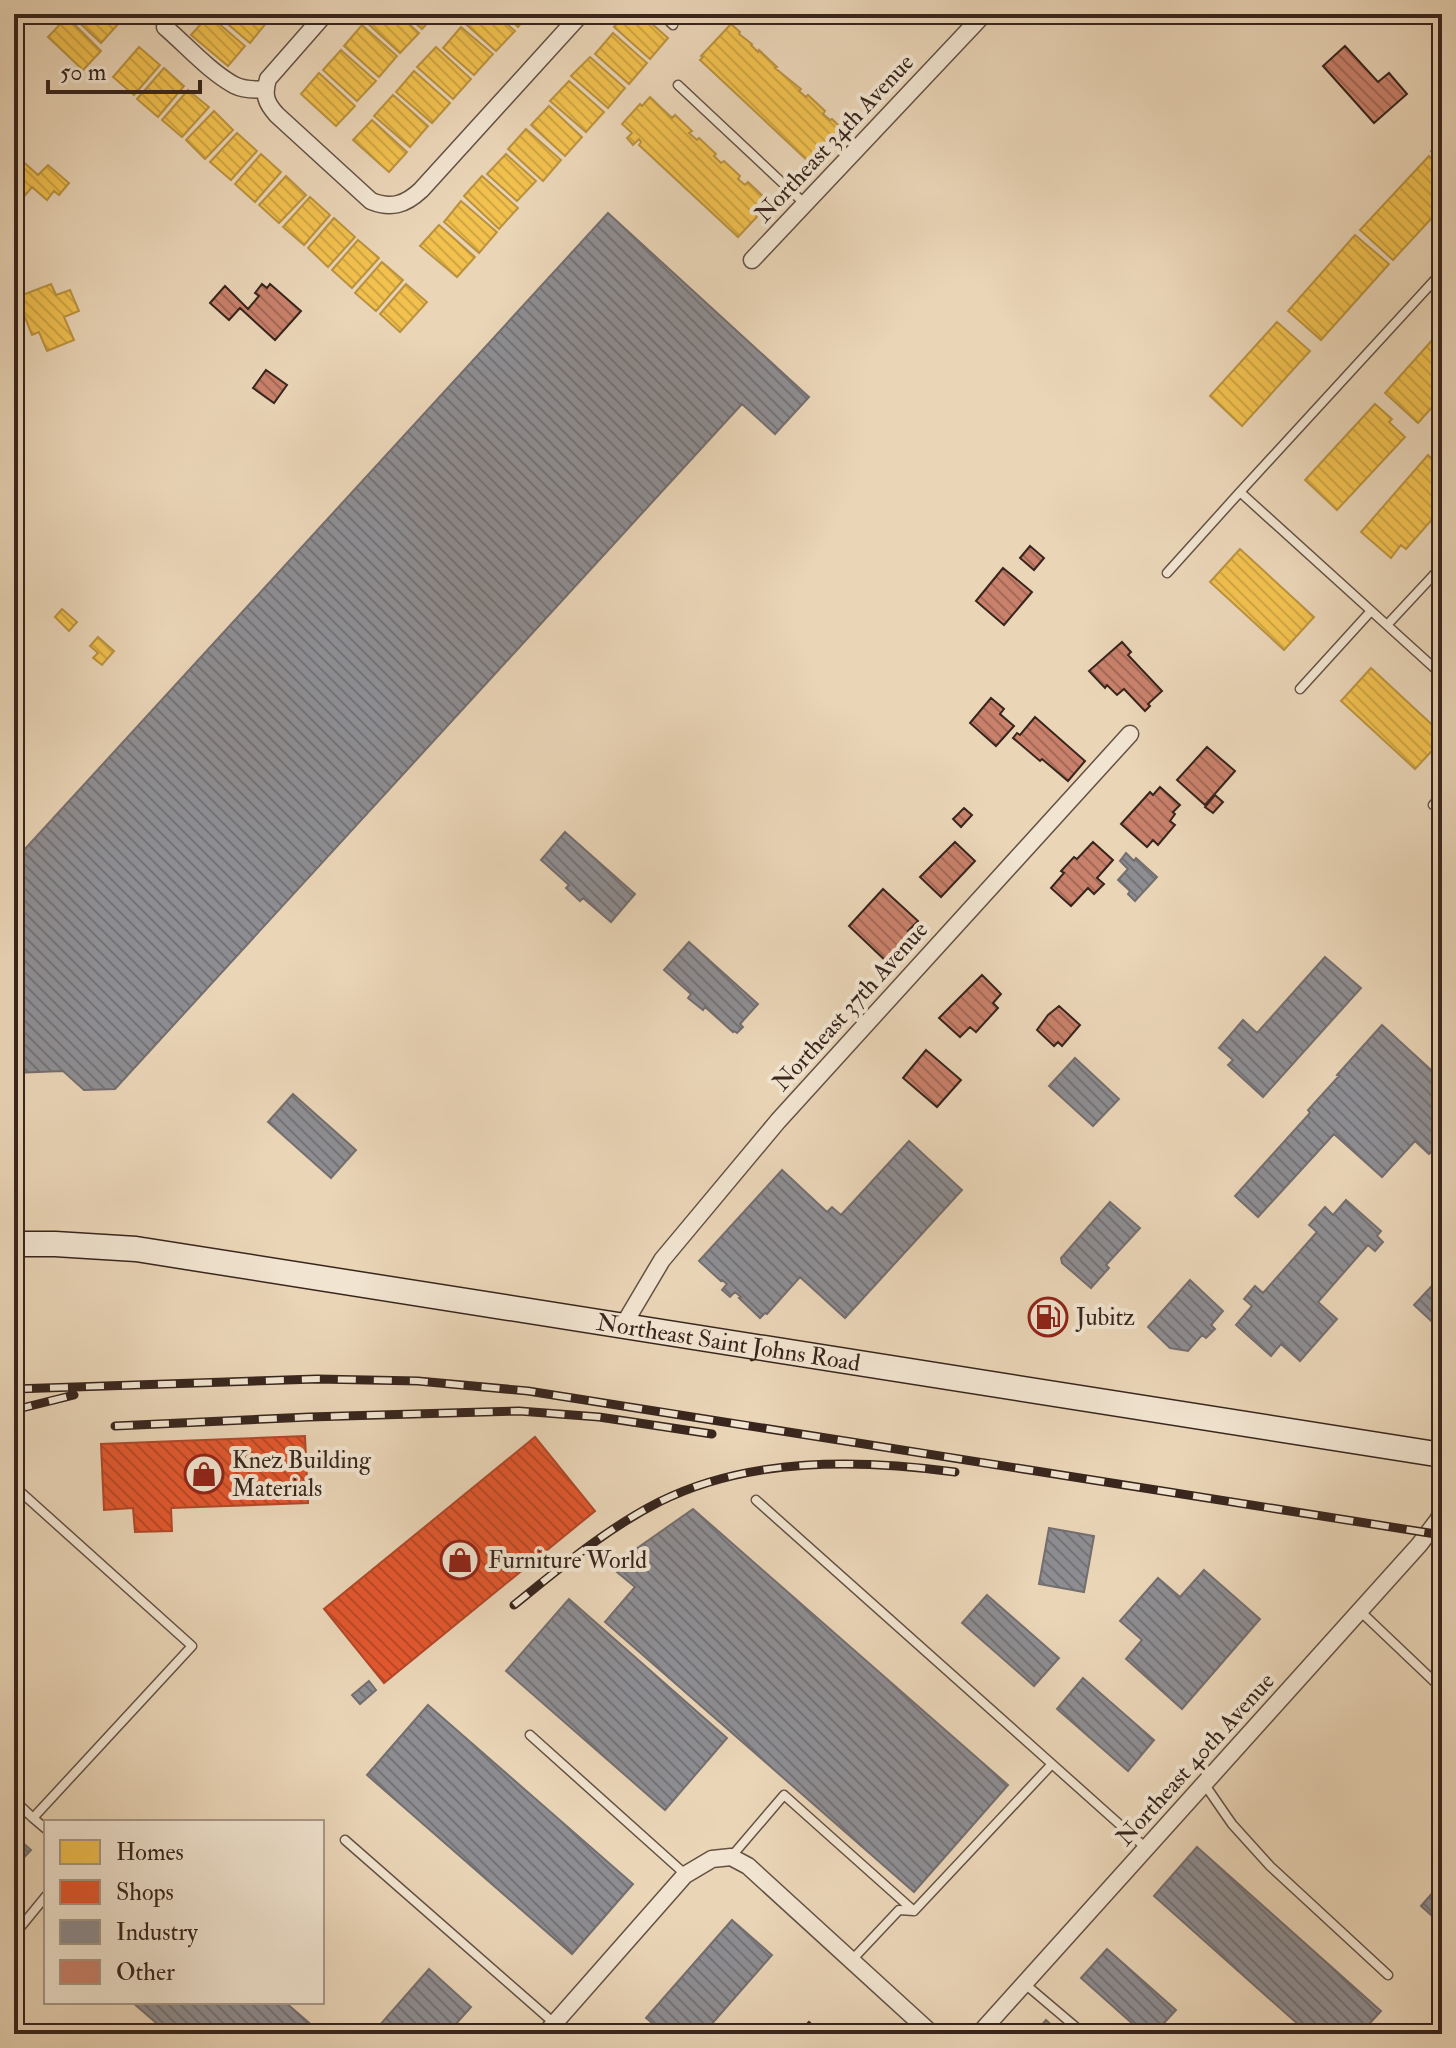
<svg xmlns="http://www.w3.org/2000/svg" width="1456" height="2048" font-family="'IM FELL Double Pica',serif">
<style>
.homes{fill:url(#homes-back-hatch);stroke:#ba923f;stroke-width:2}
.shops{fill:url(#shops-back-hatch);stroke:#b04829;stroke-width:2}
.industry{fill:url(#industry-back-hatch);stroke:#746e6f;stroke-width:2}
.building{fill:url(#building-back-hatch);stroke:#38251d;stroke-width:2}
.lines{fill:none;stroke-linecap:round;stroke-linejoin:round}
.service-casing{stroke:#645144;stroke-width:11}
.minor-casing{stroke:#645144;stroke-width:19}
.secondary-casing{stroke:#38251d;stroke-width:27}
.service{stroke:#f1e4d0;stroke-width:8}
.minor{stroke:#f1e4d0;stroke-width:16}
.secondary{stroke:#f1e4d0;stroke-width:24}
.rail-casing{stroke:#38251d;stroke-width:9}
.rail{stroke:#f1e4d0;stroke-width:6;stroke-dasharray:18;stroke-linecap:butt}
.labels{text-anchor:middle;stroke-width:8;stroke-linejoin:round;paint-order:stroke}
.street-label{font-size:24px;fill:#38251d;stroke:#f1e4d0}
.poi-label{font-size:24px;fill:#38251d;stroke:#f1e4d0;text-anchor:start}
</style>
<defs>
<pattern id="homes-back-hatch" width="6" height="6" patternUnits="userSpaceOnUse" patternTransform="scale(2)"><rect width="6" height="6" fill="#f2c14e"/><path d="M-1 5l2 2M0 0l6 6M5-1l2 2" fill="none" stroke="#d0a644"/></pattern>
<pattern id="shops-back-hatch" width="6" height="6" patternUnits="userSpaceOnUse" patternTransform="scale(2)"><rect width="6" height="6" fill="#e4572e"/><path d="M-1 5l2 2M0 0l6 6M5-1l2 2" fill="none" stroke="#ba4827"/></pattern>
<pattern id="industry-back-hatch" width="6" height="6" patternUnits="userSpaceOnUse" patternTransform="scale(2)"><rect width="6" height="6" fill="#8d8d92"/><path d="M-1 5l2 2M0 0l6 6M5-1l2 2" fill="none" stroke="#747377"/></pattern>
<pattern id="building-back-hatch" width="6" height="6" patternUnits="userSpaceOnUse" patternTransform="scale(2)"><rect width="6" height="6" fill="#c9816b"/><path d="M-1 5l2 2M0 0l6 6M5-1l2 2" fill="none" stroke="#a46957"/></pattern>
</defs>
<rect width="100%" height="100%" fill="#ead5b7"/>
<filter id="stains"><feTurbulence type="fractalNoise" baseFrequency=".0025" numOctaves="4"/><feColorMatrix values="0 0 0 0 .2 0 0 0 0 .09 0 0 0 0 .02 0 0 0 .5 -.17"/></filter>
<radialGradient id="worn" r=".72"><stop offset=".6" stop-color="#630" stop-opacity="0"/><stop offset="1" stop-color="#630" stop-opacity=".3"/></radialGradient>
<path class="homes" d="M70,14H111L120,22L101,43Z
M216,14H257L267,22L250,43Z
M373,14H398L419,33L400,53L366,22Z
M405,14H436L422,29Z
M465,14H496L515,31L496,51L460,19Z
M504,14H529L518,27Z
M626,14H641L668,38L650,59L614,27Z
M209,15L245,46L228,66L191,35Z
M67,17L101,51L83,70L48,37Z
M731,24L740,32L739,34L752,44L751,45L758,52L759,50L777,67L775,68L801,89L799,91L806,97L808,95L825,111L823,114L830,120L832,119L842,129L810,163L700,60L703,57L701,56Z
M362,25L397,56L379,77L344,46Z
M461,27L493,54L474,75L443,48Z
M613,33L647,63L629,84L595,54Z
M139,47L160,65L134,95L113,77Z
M436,47L471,79L453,99L417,67Z
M341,50L376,81L357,101L323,70Z
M590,57L625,88L608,108L571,76Z
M164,68L184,86L158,117L137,99Z
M414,71L450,103L432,123L396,92Z
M319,73L355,106L336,126L301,94Z
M569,81L604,112L586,132L550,101Z
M188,90L209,107L182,137L162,120Z
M393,95L428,126L410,147L374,116Z
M650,97L672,118L675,115L692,131L689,133L697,140L699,138L716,154L714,156L721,163L724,161L740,176L738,179L745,185L748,182L765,198L762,201L767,206L738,237L639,145L641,142L639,139L633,145L627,138L632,133L622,124L640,104L642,106Z
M549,106L582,137L565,156L531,125Z
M214,111L233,130L205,159L186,140Z
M372,120L407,152L389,172L353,140Z
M526,129L561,160L543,181L508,149Z
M237,133L257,151L231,180L210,162Z
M1442,140V161L1431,151Z
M261,154L281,172L255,202L235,184Z
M506,154L536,181L517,201L487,174Z
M1429,156L1442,168V207L1393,260L1360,230Z
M18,157L38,175L48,165L69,183L59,195L54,191L47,200L32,187L17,205L14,203V161Z
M286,176L306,195L279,223L259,205Z
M482,176L518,208L499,229L464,196Z
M310,197L330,215L304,245L283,227Z
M461,201L497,232L479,253L444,222Z
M334,218L355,237L328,267L308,248Z
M439,225L475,257L457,277L420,246Z
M1355,235L1389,264L1321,340L1288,311Z
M358,240L379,258L352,288L332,270Z
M382,262L403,280L376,311L355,293Z
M51,284L56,295L70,290L79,311L64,317L74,340L47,351L39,332L32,335L17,297Z
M406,284L427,302L400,332L380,314Z
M1277,322L1310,351L1242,426L1210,396Z
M1442,329V396L1418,423L1385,393Z
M1375,404L1392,419L1389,422L1405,437L1337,510L1305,480Z
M1428,455L1442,468V508L1406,549L1401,545L1391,558L1361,532Z
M1240,549L1314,617L1284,650L1210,582Z
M62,609L77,622L69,631L55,617Z
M98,637L114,651L102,665L93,658L98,653L90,646Z
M1371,668L1442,734V740L1415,769L1341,701Z"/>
<path class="shops" d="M1038,1306L1061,1310L1058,1328L1035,1325Z
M305,1436L308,1503L171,1508L172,1531L135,1532L133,1508L104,1510L101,1444Z
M535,1437L595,1511L384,1683L324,1609Z"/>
<path class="industry" d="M608,213L809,397L775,434L742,404L115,1089L84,1090L63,1071L14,1073V861Z
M565,832L635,894L611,922L583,898L580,901L566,888L569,885L541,860Z
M1126,853L1134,861L1136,858L1157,877L1135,901L1128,894L1130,891L1118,880L1128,869L1120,861Z
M689,942L758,1004L740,1024L743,1027L737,1033L734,1031L733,1032L705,1007L703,1010L688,998L691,994L664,970Z
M1325,957L1361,988L1263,1097L1228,1065L1233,1060L1219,1048L1243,1020L1257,1033Z
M1382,1025L1442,1080V1140L1429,1154L1415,1141L1382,1177L1334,1134L1258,1217L1235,1196L1310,1113L1308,1110L1339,1076L1337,1075Z
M1075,1058L1119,1099L1093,1126L1049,1086Z
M293,1094L356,1150L331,1178L268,1122Z
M909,1141L962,1190L845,1318L800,1277L767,1314L765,1313L760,1318L739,1298L741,1297L735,1292L730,1297L722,1290L727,1284L722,1280L721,1281L699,1261L782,1170L827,1212L832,1207L841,1215Z
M1346,1200L1381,1231L1377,1236L1383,1242L1375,1251L1368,1245L1318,1302L1337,1319L1300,1361L1281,1344L1271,1356L1236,1325L1252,1306L1244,1299L1255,1286L1263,1293L1317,1232L1309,1225L1325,1207L1333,1215Z
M1110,1202L1140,1228L1106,1265L1109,1268L1091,1288L1062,1263L1061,1258Z
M1442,1275V1331L1414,1305Z
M1190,1280L1223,1311L1211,1325L1215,1329L1206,1338L1202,1335L1188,1351L1170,1348L1148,1327Z
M693,1509L1008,1785L914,1892L605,1622L635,1587L617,1572L636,1549Z
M1049,1528L1094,1536L1084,1592L1039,1584Z
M1204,1570L1260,1619L1182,1709L1126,1659L1142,1640L1120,1621L1158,1578L1180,1597Z
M987,1595L1059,1658L1034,1686L962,1623Z
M569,1599L727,1738L665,1810L506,1671Z
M1083,1678L1154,1740L1128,1771L1057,1709Z
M369,1681L376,1690L360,1704L352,1695Z
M428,1705L633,1884L572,1954L367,1775Z
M14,1811L23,1819L16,1827L14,1826Z
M14,1835L31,1850L14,1868Z
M1197,1847L1381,2011L1360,2034H1309L1154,1896Z
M1442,1882V1925L1421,1906Z
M732,1920L772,1955L703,2034H665L646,2018Z
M1107,1949L1176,2010L1154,2034H1144L1081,1978Z
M429,1969L471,2007L447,2034H372Z
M132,2002H285L322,2034H169Z
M1046,2020L1061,2034H1034Z"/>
<path class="building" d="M1345,46L1378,82L1389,73L1407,94L1374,123L1323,66Z
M262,284L267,288L270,284L301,311L275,340L240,308L229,320L210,303L225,286L248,309L259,296L255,293Z
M266,370L287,385L274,403L253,388Z
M1030,546L1044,558L1034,570L1020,558Z
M1003,568L1032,592L1004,625L976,601Z
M1122,642L1131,652L1128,655L1162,691L1148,704L1150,706L1145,711L1124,689L1117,695L1107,685L1105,688L1089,671Z
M991,698L1004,709L1000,714L1014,726L996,746L970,723Z
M1035,717L1085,761L1068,781L1042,759L1040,761L1013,738L1017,733L1020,735Z
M1207,747L1235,771L1205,805L1177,780Z
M1160,787L1180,805L1173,812L1175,814L1170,821L1175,825L1158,845L1153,840L1147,847L1121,824L1150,792L1153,795Z
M1215,795L1223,802L1213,813L1205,807Z
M964,808L972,815L961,827L953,819Z
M955,842L975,861L941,897L920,877Z
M1093,842L1113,860L1097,878L1104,884L1094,894L1088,888L1071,906L1051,888L1064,873L1061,871L1074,857L1077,859Z
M883,889L918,921L908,931L914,937L889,964L849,926Z
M982,975L1001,994L993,1003L998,1008L976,1032L970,1027L960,1037L939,1018Z
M1059,1006L1080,1025L1062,1046L1058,1042L1054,1046L1037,1030L1048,1015Z
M926,1050L961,1080L937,1107L903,1078Z
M809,2022L822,2034H797Z"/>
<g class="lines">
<g class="service-casing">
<path id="service" d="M662,14L673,25
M678,85L805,204
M1442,272L1240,492L1442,675
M1167,573L1240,492
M1387,625L1442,566
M1300,689L1371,611
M1433,805L1442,795
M14,1486L192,1646L33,1818L46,1829
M756,1500L1052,1764
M1360,1611L1442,1689
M530,1735L685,1874
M1205,1785L1232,1824L1270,1866L1388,1975
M14,1800L33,1818
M345,1840L554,2023
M731,1857L784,1795L914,1911
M14,1935L46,1896
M851,1961L899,1910L914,1911L1052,1764L1146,1848
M1025,1984L1084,2034"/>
</g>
<g class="minor-casing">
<path id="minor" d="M325,14L268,79C263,95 266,103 277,115L371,201C391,209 405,205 421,190L581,14
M165,27C187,46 209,71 234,85C244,90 254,90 265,89
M752,260L984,14
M624,1324L662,1260L778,1121L1130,734
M545,2034L685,1875L712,1859L731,1857L748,1866L932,2034
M979,2034L1419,1545L1438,1520L1442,1512"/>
</g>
<g class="secondary-casing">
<g id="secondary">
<path id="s1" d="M14,1244H55L136,1249L1442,1455"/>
</g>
</g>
<use href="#service" class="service"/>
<use href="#minor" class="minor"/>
<use href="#secondary" class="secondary"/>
<g class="rail-casing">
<path id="rail" d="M14,1389L317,1379L418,1381L528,1391L1442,1535
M14,1410L74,1395
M115,1426L309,1417L519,1411L599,1417L712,1434
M514,1605C560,1568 606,1529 659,1502C749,1457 858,1459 955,1472"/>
</g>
<use href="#rail" class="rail"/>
</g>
<defs>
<g id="fuel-ring" transform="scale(2)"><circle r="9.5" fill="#f1e4d0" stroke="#8f2418" stroke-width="1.5"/><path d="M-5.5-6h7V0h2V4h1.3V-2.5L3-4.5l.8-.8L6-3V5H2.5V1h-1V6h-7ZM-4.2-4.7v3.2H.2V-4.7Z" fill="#8f2418"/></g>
<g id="shop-ring" transform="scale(2)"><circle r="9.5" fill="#f1e4d0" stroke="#8f2418" stroke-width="1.5"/><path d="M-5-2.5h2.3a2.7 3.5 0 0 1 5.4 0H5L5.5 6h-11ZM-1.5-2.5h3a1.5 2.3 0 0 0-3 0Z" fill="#8f2418"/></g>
</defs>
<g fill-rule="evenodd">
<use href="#fuel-ring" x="1048" y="1317"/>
<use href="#shop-ring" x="204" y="1474"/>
<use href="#shop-ring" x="460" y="1560"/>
</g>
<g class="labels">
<g class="street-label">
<text transform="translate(834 138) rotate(-47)" y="8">Northeast 34th Avenue</text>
<text transform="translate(850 1006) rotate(-48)" y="8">Northeast 37th Avenue</text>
<text dy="8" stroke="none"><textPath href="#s1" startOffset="722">Northeast Saint Johns Road</textPath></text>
<text transform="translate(1195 1759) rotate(-48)" y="8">Northeast 40th Avenue</text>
</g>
<g class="poi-label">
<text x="1076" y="1325">Jubitz</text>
<text x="232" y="1468">Knez Building<tspan x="232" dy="28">Materials</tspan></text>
<text x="488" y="1568">Furniture World</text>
</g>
</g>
<rect width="1456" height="2048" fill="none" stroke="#ead5b7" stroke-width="48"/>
<rect x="16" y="16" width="1424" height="2016" fill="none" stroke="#38251d" stroke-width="4"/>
<rect x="24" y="24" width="1408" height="2000" fill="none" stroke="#38251d" stroke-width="2"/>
<rect x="44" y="1820" width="280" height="184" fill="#f1e4d0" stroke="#a79888" stroke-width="2"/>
<rect x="60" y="1840" width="40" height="24" fill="#f2c14e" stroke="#a79888" stroke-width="2"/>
<text x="116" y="1860" font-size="24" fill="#38251d">Homes</text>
<rect x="60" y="1880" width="40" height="24" fill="#e4572e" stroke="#a79888" stroke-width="2"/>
<text x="116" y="1900" font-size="24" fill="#38251d">Shops</text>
<rect x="60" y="1920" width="40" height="24" fill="#8d8d92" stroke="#a79888" stroke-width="2"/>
<text x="116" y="1940" font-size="24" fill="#38251d">Industry</text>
<rect x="60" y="1960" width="40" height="24" fill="#c9816b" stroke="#a79888" stroke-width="2"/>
<text x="116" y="1980" font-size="24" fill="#38251d">Other</text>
<path d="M48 80v12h152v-12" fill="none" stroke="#38251d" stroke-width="4"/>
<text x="60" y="80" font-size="24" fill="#38251d" stroke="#f1e4d0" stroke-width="6" paint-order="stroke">50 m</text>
<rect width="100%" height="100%" filter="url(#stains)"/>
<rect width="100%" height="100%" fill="url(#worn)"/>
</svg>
